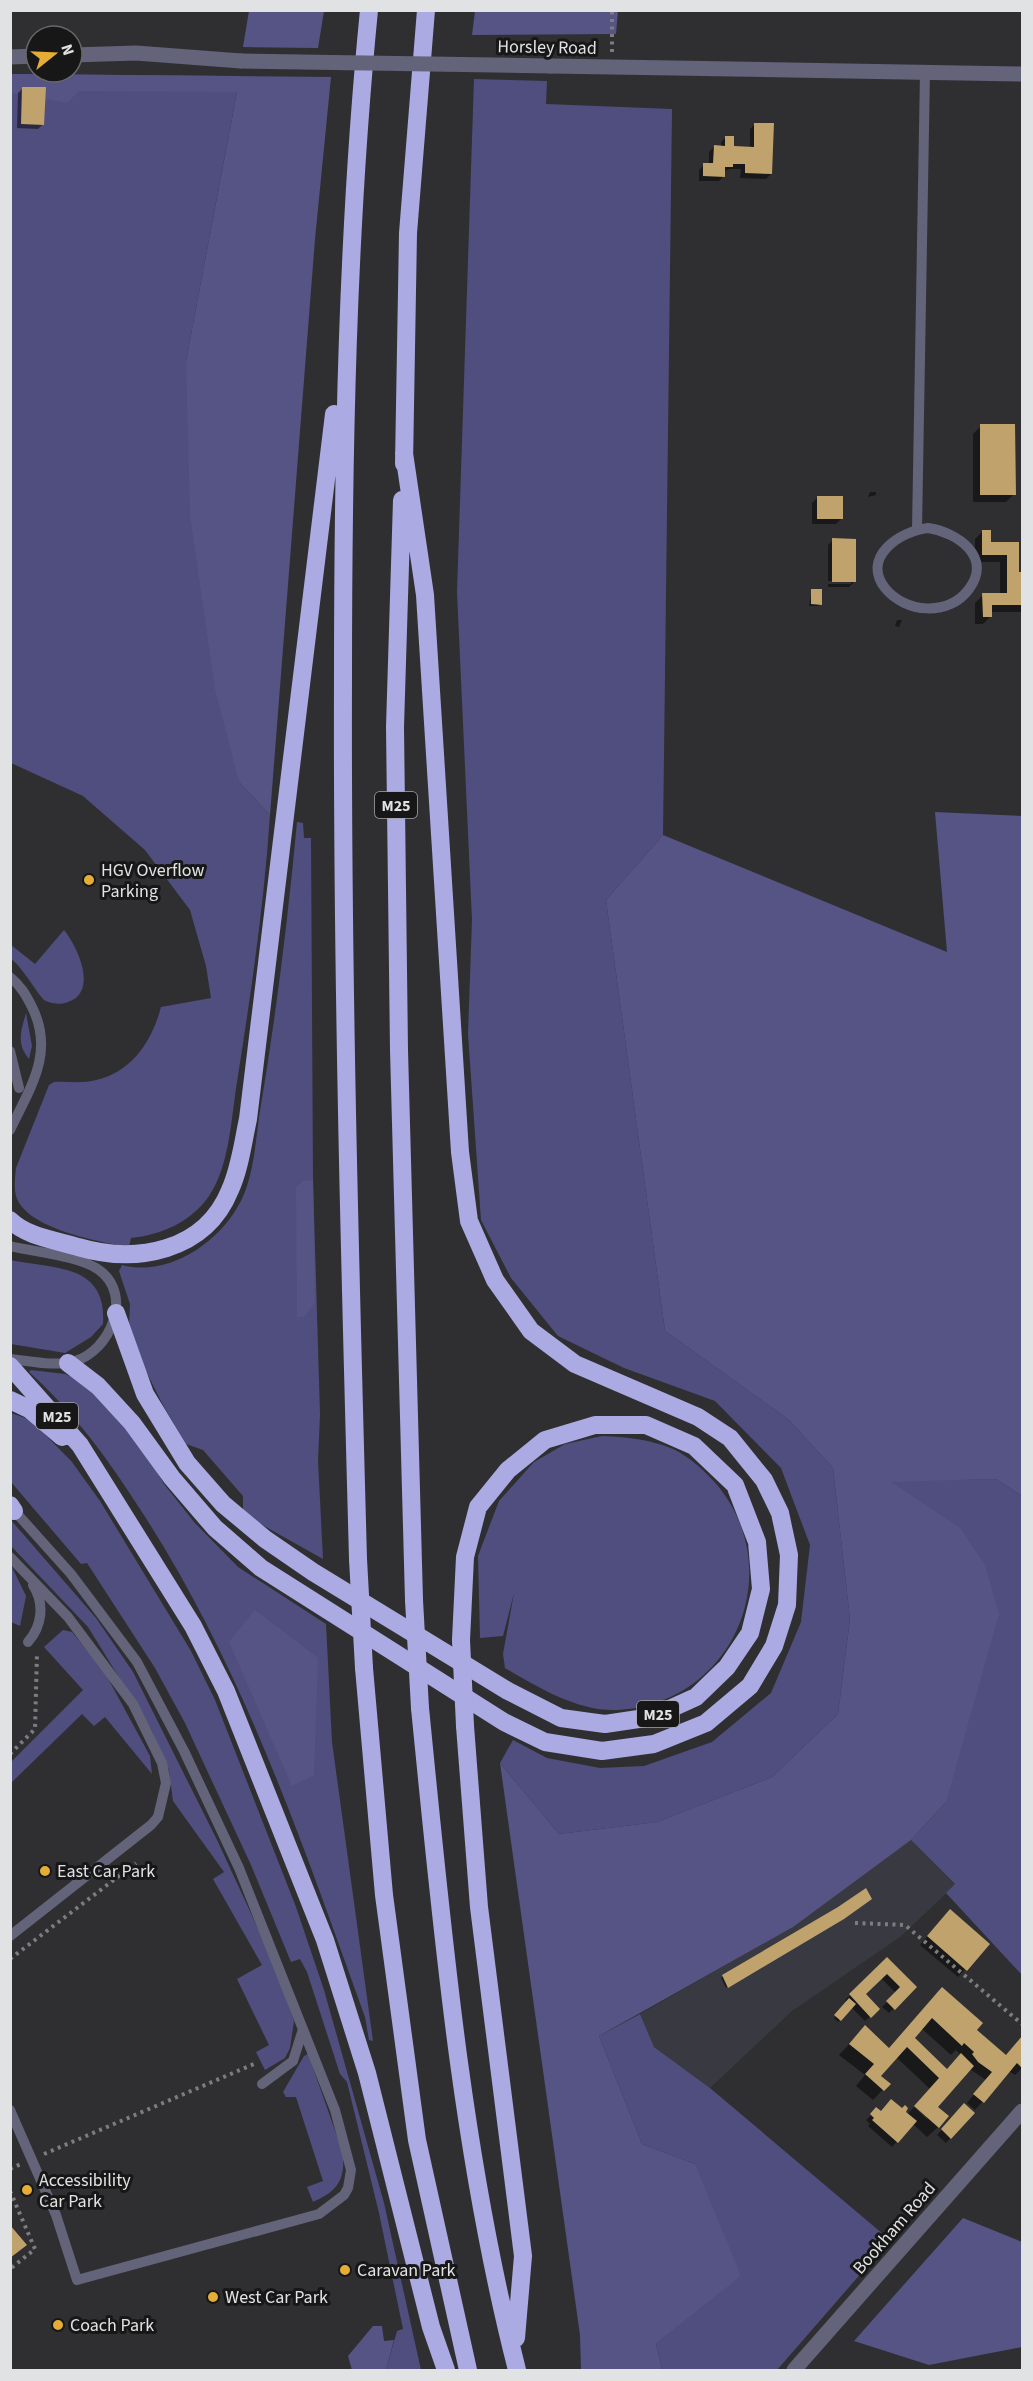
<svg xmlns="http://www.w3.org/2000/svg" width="1033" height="2381" font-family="'Source Sans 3',sans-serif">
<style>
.built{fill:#393941}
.green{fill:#504e7e}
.forest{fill:#565485}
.shadow{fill:#0007;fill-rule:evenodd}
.building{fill:#bfa26c}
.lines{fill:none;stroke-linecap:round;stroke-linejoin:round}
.path{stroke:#7d7d7f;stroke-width:4;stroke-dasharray:3 4.5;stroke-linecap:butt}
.service{stroke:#63637a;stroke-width:10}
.minor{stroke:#63637a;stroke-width:15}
.tertiary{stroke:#63637a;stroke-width:15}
.motorway{stroke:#abaae2;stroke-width:18}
.tertiary-bridge{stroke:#63637a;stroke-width:15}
.motorway-bridge{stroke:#abaae2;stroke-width:18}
.poi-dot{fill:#e5ad35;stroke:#171718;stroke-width:2}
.labels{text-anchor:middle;stroke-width:6;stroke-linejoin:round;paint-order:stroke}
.shield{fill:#171718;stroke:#a4a5a6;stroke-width:1.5}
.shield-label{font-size:16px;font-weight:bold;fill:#e1e2e3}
.street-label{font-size:18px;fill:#e1e2e3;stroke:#171718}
.poi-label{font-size:18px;fill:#e1e2e3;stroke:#171718;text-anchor:start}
</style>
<rect width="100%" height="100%" fill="#2f2f32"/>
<path class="built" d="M911,1840L955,1885L900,1937L792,2011L710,2088L654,2047L640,2014L792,1927Z"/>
<path class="green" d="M10,74L240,76L186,361L239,782L270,815C264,905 251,993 237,1082C231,1118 230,1165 209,1196C191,1222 161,1235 131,1238L129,1247C100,1242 26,1229 16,1196C14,1187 15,1177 16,1168L49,1085L54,1082C67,1081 82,1084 96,1080C132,1072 152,1041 161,1007L211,998L206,966L190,910L145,850L83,796L11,763Z
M474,79L547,81L546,104L672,109L663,835L606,900L665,1331L789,1420L833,1468L850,1619L838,1714L772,1777L657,1822L559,1834L500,1763L513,1740L547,1758L600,1768L644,1766L712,1742L771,1693L801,1622L810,1545L781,1468L715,1401L624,1368L558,1336L511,1278L481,1220L468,1034L472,920L457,592Z
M297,822L303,823L304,838H311L313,1180L320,1414L318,1461L323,1559L257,1522L243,1510V1496L203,1450L186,1444L164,1407L134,1347L129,1325L130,1304L119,1271L122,1265C167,1277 215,1245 237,1208C254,1181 255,1143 260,1111C276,1016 288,919 297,822Z
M64,930C77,946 99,991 68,1002C61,1005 53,1004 46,1001C39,998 24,968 11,959V945L35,964Z
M26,1013L32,1046L29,1059C16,1043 21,1031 26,1013Z
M10,1260C56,1269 107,1264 103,1324L91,1337L65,1353L11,1344Z
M31,1370L65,1374L86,1383L144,1450L164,1484L194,1522L238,1567L326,1624L332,1742L373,2041L369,2040L365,2017C302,1842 242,1665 140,1509C108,1459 74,1412 29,1372Z
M11,1413L31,1420L72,1462L100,1501L191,1651L215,1700L296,1907L324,1990L384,2203L421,2370H386L397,2331L403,2329L379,2213L347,2082L340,2074L307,1972L300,1959L291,1962L251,1865L185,1723L155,1668L87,1563L81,1564L11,1482Z
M602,1436C627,1437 649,1439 673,1449C690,1457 706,1472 718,1486C789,1574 732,1704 618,1710C578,1712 538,1687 505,1668L503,1654L514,1593L503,1636L480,1638L478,1556L499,1501L534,1462L565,1444Z
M996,1479L1022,1496V1975L946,1893L955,1884L911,1840L946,1802L890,1481Z
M10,1519L96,1618L133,1672L218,1842L273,1961L294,2021L290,2048L285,2058L265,2070L256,2052L269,2045L237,1979L262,1965L213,1879L224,1872L173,1801L169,1770L151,1729L88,1627L11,1546Z
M10,1563L26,1596L20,1626L11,1622Z
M63,1630L72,1632L104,1671L150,1756L152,1774L105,1717L94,1726L82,1714L11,1783V1762L83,1690L44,1647Z
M640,2014L654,2047L710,2088L890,2240L777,2370H662L656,2343L695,2164L642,2144L599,2036Z
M308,2054L343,2153C345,2180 338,2191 313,2202L307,2187L323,2181L296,2097H286L283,2092L304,2056Z"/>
<path class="forest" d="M249,11H324L318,48L243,47Z
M475,11H618L616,34L472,35Z
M14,74L331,77L315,239L270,815L239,782L215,689L190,515L186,361L237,92L79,91L67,103L45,99V87H23L22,94L11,93L10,76Z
M935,812L1022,816V1496L996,1479L891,1482L960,1528L985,1565L999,1614L946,1802L911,1840L793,1927L599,2036L642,2144L695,2164L741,2276L656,2343L662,2370H581L580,2335L500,1763L559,1834L657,1822L772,1777L838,1714L850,1619L833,1468L789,1420L665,1331L606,900L663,835L947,952Z
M313,1180L315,1303L304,1317H297L296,1187L303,1181Z
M255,1610L318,1658L314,1775L292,1786L229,1642Z
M963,2218L1022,2242V2347L929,2365L854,2341Z
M373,2326H382L384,2341L394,2340L386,2370H352L348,2356Z"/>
<path class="shadow" d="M23,88L43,124L38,129L17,128L18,93Z
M755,124L771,174L766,179L740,178L741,169H730L724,171V176L719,181H699V170L704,165H709V152L714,147H721V142L726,137L733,147L750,148V129Z
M981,426L1014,494L1006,502H973V434Z
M870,492H876V495L868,497Z
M817,498L841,519L836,524H812V503Z
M982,532L989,544L1017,543V573H1022V612H991V616L983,624H975V603L983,595H1000V562H975V539Z
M833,540L854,582L849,587H828V584H851V581H828V545Z
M812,590L820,604L818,606H809Z
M897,620H902L899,627L895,626Z
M868,1901L726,1988L721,1978L723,1976Z
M942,1919L988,1944L958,1977L920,1945Z
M887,1959L915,1987L889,2013L882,2007L896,1993L881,1978L864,1994L878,2009L865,2021L851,2007L838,2022L834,2018L847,2003L845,2000Z
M932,1999L970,2035L1006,2056L1022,2037V2068L1015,2075L1009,2071L975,2110L967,2103L986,2080L970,2069L936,2107L938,2127L927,2137L913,2124L892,2147L868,2126L870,2124L866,2120L872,2114L880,2112H904L907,2115L914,2107L927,2119L930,2089L896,2057L879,2076L888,2084L873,2100L856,2086L865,2075L839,2055L855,2038L888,2049ZM921,2028L951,2055L956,2050L961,2055L946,2070L913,2038Z
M964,2105L973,2113L946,2143L937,2135Z"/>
<path class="building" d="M22,87H46L44,125L21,124Z
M754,123H774L772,174L745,173V164H733V167H725V177L703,176V163H713L714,145L725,146V136H734V146L754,147Z
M980,424H1015L1016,495H980Z
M817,496H843V519H817Z
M982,530H991V542H1019V572H1022V605H992V617H983L982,593H1007V555H982Z
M832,538L856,539V582H832Z
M811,589H822V605L811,604Z
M866,1888L872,1899L844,1919L728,1988L722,1975L838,1907Z
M950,1909L990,1944L967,1971L927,1936Z
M887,1957L917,1987L895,2010L886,2001L900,1987L887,1974L866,1994L880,2009L871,2018L849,1994Z
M942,1987L983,2023L977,2030L1006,2055L1022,2036V2068L1017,2063L984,2103L973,2094L992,2072L978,2062L972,2054L974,2052L964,2043L962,2046L932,2018L915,2038L947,2069L961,2053L974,2066L938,2107L949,2116L939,2128L914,2106L939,2078L907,2047L881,2076L891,2084L884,2091L865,2074L874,2064L849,2044L865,2025L889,2048Z
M849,1998L856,2004L841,2021L834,2015Z
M891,2099L902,2108L905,2105L908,2108L906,2112L917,2121L898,2143L872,2120L874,2118L870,2114L876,2107L881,2111Z
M964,2103L975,2113L951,2139L941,2129Z
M10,2225L27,2245L10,2258Z"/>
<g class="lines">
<path class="path" d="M612,52V10
M10,1754L35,1729L37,1653
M855,1923L905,1925L1022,2024
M10,1959L136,1863
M44,2154L254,2064
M10,2169L21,2164
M10,2191L35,2249L10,2269"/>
<path class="service" d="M928,528C957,532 993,557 969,589C949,617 905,613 885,588C861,557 900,531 928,528Z
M917,529L925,72
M10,977C21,986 26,995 32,1007C55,1053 30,1088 10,1130
M10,1051L19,1088
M10,1246C34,1252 80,1256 99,1270C134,1295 110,1351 75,1361C56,1367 30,1361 10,1359
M10,1557L68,1617L133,1704L162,1763L166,1783L158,1817L151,1825L10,1936
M28,1642C42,1626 45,1604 33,1585
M262,2084L293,2061L303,2029
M10,2110L56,2215L77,2280L319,2214L344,2195L348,2188L351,2170L335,2110L239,1868L184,1751L137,1662L71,1574L11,1507"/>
<path class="minor" d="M794,2370L1022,2111"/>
<path class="tertiary" d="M72,55L136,53L241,61
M10,57L36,56
M551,66L1022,74"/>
<path class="motorway" d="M404,464L408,233L426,10
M402,500L395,727L399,1050L414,1600
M10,1220C27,1237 56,1240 78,1247C136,1264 205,1252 230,1190C240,1168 243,1142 248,1119L334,414
M116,1313L145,1394L187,1463L223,1504L265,1539L313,1572L508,1691L561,1718L605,1724L652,1717L696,1697L727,1667L750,1633L761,1589L757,1542L735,1485L694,1446L646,1425H595L545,1440L508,1470L478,1507L465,1557L461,1640
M68,1363L98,1386L132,1423L172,1478L215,1528L261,1568L504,1722L545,1742L602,1751L654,1744L706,1723L750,1686L774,1646L787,1605L789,1555L780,1513L764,1480L730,1438L698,1417L575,1364L531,1331L495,1280L469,1221L460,1152L425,595L404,453
M10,1366L80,1445L193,1626L226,1691L325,1940L367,2073L431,2327L446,2370
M10,1400L29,1409L62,1437
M10,1505L14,1511
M358,1559C350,1265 342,972 343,679C343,456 347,233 369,10
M364,1668L384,1895L417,2140L468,2370
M420,1708C442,1929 462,2155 517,2370
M465,1726L479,1907L523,2256L516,2338"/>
<path class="tertiary-bridge" d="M241,61L551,66"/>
<path class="motorway-bridge" d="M358,1559L364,1668
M414,1600L420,1708
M461,1640L465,1726"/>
</g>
<g class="poi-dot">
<circle cx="89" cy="880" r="6"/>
<circle cx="45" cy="1871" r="6"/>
<circle cx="27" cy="2190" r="6"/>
<circle cx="345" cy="2270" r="6"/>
<circle cx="213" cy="2297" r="6"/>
<circle cx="58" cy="2325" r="6"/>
</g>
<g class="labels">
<g class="shield">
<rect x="375" y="792" width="42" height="26" rx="4.5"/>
<rect x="36" y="1403" width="42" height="26" rx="4.5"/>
<rect x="637" y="1701" width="42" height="26" rx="4.5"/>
</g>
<g class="shield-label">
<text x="396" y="811">M25</text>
<text x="57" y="1422">M25</text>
<text x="658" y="1720">M25</text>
</g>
<g class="street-label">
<text transform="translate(547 47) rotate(1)" y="6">Horsley Road</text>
<text transform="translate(894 2228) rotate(-49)" y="6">Bookham Road</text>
</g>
<g class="poi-label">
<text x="101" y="876">HGV Overflow<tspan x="101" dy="21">Parking</tspan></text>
<text x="57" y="1877">East Car Park</text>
<text x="39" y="2186">Accessibility<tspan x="39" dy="21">Car Park</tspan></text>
<text x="357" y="2276">Caravan Park</text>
<text x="225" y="2303">West Car Park</text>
<text x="70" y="2331">Coach Park</text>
</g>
</g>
<rect width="1033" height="2381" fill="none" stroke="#e1e2e3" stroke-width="24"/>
<g transform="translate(54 54) rotate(72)"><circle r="28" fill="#171718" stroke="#686869" stroke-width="1.5"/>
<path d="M0-4.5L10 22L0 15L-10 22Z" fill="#e5ad35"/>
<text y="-9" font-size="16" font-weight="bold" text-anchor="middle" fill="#e1e2e3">N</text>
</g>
</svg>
